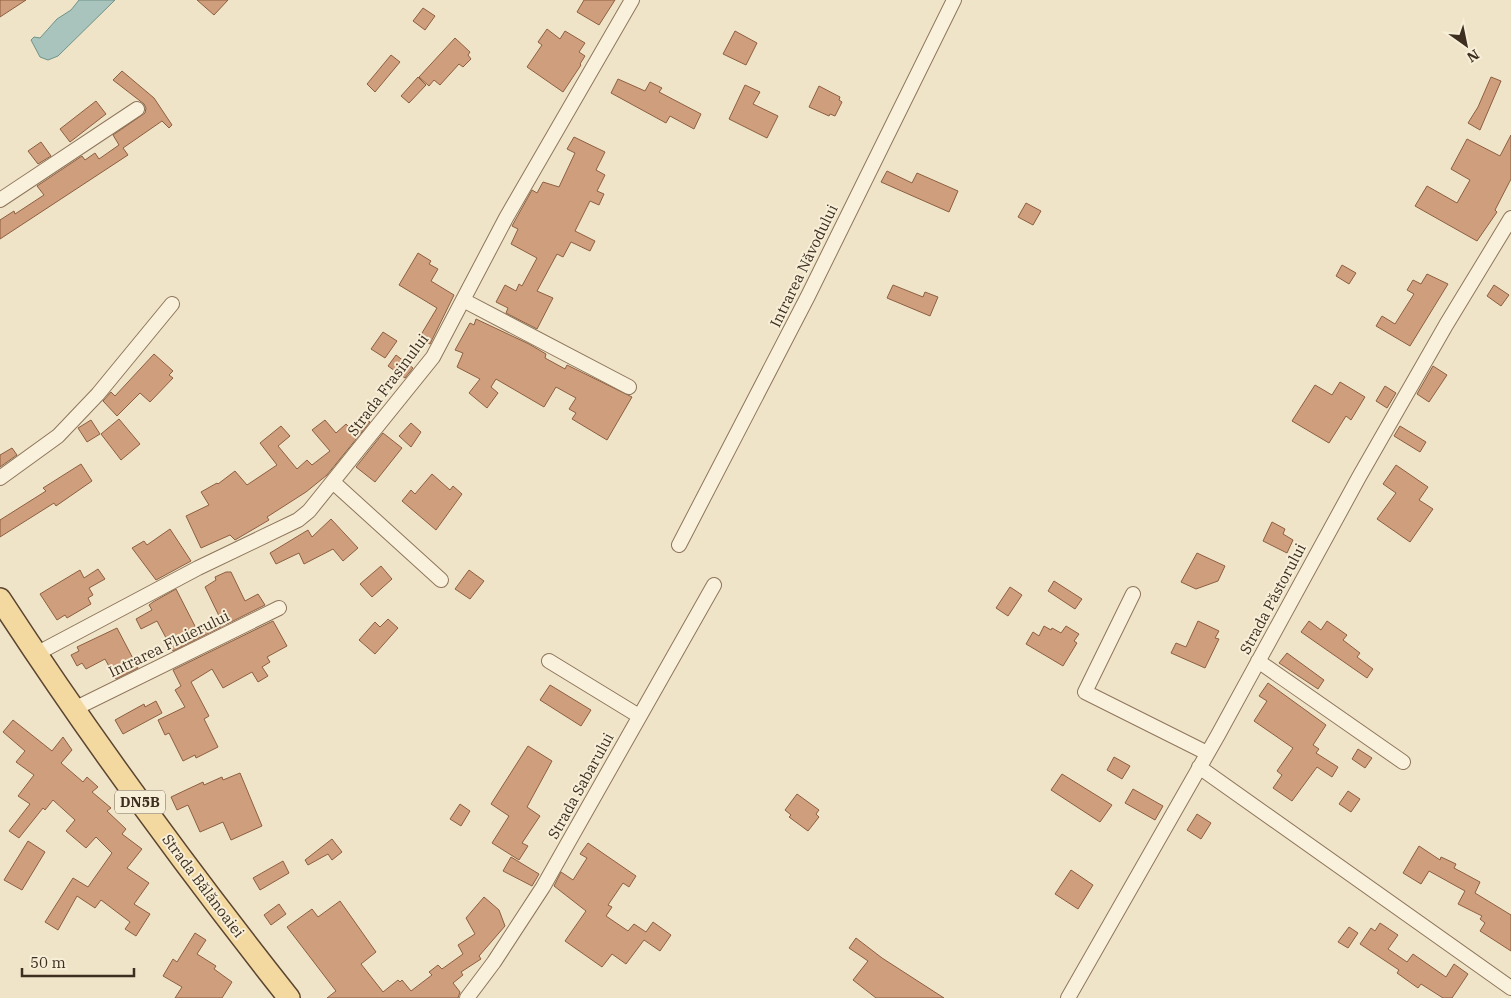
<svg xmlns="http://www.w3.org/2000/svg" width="1511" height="998" font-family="'IBM Plex Serif',serif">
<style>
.water{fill:#a9c4bc;stroke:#6f938a}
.building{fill:#cf9f7d;stroke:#8d5f41}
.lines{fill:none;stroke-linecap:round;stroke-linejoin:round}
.minor-casing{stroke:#8d765c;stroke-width:16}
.primary-casing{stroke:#5b4430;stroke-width:24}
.minor{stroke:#faf1dc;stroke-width:14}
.primary{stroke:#f3d9a0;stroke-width:21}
.labels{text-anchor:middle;stroke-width:4;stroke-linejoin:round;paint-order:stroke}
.shield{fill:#f7eed8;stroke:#756857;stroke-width:1}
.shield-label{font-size:14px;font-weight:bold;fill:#3d2e20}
.street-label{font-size:15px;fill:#3d2e20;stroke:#f7eed8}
</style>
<rect width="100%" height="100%" fill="#f0e4c8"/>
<path class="water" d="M79,0H115L58,56L48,60L40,57L31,40L34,37L40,38L57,19L71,10Z"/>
<path class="building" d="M0,0H26L0,17Z
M197,0H228L214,15Z
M584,0H615L599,25L577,12Z
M423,8L435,16L425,30L413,21Z
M547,29L560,39L565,31L585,43L579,52L585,56L580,64L581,65L563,92L527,67L542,45L538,42Z
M735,31L757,43L746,65L723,54Z
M455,38L470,52L468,55L471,59L463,67L459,64L440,85L434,80L429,86L419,77Z
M391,55L400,62L375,92L367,84Z
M122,71L154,98L172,125L169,128L162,121L123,148L128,155L0,239V220L14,211L15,214L44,195L37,186L82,156L85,160L95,153L99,159L119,145L113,135L145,113L146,108L144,104L113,80Z
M418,77L426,85L409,103L401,96Z
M1491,77L1501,81L1480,130L1468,123L1478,107Z
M618,79L645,91L650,82L662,88L659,92L701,114L694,129L670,116L666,123L611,93Z
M745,85L760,92L753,104L778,116L767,138L729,119Z
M819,86L840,97L839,100L842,102L835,116L830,114L829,116L809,107Z
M96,101L106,114L70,142L60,129Z
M1511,135V179L1495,210L1497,212L1477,241L1415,206L1427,186L1457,203L1470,180L1451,169L1467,139L1500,156Z
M574,137L605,152L596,170L605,175L597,191L604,194L599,205L590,201L575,231L595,241L590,251L571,242L563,257L557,254L537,291L553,298L537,329L506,313L508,308L496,302L505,285L516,291L519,284L522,286L537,258L511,244L518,229L512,226L532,190L537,193L543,182L559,187L575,153L567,149Z
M41,142L51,156L38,164L28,151Z
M887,171L912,183L917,173L958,191L949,212L881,182Z
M1026,203L1041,211L1033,225L1018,217Z
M418,253L431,261L429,264L438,269L431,281L454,295L430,344L419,338L437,308L399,285Z
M1342,265L1356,273L1349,284L1336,276Z
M1427,274L1448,284L1410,346L1376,326L1382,316L1395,324L1414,294L1407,290L1413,280L1421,284Z
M893,285L923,297L925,292L938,297L930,316L887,298Z
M1494,285L1509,295L1501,306L1487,296Z
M476,319L529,344L546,354L545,358L565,369L567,365L632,397L607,440L572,419L576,413L569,409L576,398L556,387L544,407L496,379L491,387L498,393L487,408L469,393L480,379L457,367L463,353L455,350L470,323L474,325Z
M383,332L397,341L385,358L371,349Z
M154,354L173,371L169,375L173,378L150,402L140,393L117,416L103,401L111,392L115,396Z
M396,355L413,368L405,378L388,366Z
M1433,366L1447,375L1429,402L1417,394Z
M1340,382L1365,397L1351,420L1346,416L1329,443L1292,421L1315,385L1332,395Z
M1385,386L1396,393L1387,408L1376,401Z
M119,419L140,444L121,460L101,434Z
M91,420L100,434L87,442L78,428Z
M325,420L336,433L346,424L356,434L367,420L370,422L327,475L306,492L267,517L269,520L235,540L230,535L201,548L186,516L209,505L201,492L217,483L218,484L235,471L247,485L277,465L260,443L281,426L290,436L278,446L297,469L307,460L312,465L330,451L312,430Z
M411,423L421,432L411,447L399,436Z
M1400,426L1426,442L1420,452L1394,436Z
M383,433L402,448L375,482L356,467Z
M12,448L17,455L0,467V455Z
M81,464L92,481L56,506L54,503L0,537V520L46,491L43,488Z
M1396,465L1428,487L1419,500L1433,509L1410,542L1377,519L1396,493L1383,484Z
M432,474L450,490L453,486L462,494L436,530L402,501L411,490L415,494Z
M331,519L358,548L343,561L333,549L304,564L299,553L276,564L270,553L308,530L312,537Z
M1272,522L1285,529L1283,534L1293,540L1287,553L1263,541Z
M170,529L191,561L156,580L132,548L144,541L147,545Z
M1197,553L1225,566L1218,581L1196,589L1181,582Z
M381,566L392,579L372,597L360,584Z
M98,569L105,579L89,588L93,595L88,598L91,604L67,618L65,615L57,620L40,594L80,570L84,578Z
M469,570L484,581L470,599L455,589Z
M226,572H231L245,601L258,594L265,605L173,651L157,621L141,629L136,619L152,610L149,605L153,602L176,589L198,632L221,620L205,587L216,580L215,577Z
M1054,581L1082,599L1075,609L1048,591Z
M1010,587L1022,595L1008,616L996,608Z
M388,619L398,628L375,654L359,640L375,622L380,627Z
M273,621L287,646L267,657L270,662L262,667L268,676L258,682L252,672L223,688L212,669L191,682L209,716L204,719L218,747L196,758L195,755L183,761L169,733L165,735L158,720L185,707L175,690L181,686L173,670Z
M1198,621L1219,631L1215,638L1219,639L1205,668L1171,653L1176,643L1186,647Z
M1309,621L1321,630L1327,621L1347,635L1343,640L1360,653L1357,657L1373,669L1367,678L1301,632Z
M1044,626L1051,630L1052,628L1061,633L1066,626L1079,634L1074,641L1077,643L1063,666L1026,644L1033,632L1039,636Z
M117,628L138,668L116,679L105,659L86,669L82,663L77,666L71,655L79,651L77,647Z
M1287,653L1324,680L1318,689L1279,663Z
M1268,683L1326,725L1313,745L1319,749L1316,753L1338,767L1332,777L1317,767L1292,801L1273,788L1282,775L1277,771L1293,748L1254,721L1267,701L1259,696Z
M550,685L591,710L581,726L540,700Z
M156,701L162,713L123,734L115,720L144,704L145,707Z
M13,720L52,751L63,737L72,750L61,763L83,782L87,777L98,787L92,792L111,808L107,811L126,829L122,834L142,849L127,868L149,883L134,904L150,914L136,936L125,929L130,922L101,900L95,908L77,896L58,930L45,922L73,878L88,887L112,853L96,837L86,848L66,831L75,820L53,800L45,810L43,808L19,838L9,831L30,804L18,796L34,775L16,762L25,751L3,732Z
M528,746L552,761L527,807L540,816L522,843L528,846L519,860L492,843L509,816L491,804Z
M1358,749L1372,758L1365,768L1352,759Z
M1114,757L1130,766L1122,779L1107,770Z
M240,773L262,826L231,840L223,822L200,832L188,805L177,810L171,797L203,782L204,785L222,777L223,780Z
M1062,774L1112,805L1100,822L1051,790Z
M1133,789L1163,806L1155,820L1125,803Z
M1348,791L1360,799L1351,812L1339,804Z
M797,794L819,810L816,814L819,817L808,831L789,817L791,815L785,810Z
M460,804L470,811L461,826L450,819Z
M1197,814L1211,823L1201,839L1187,830Z
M332,839L342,852L332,860L328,854L308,865L305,860Z
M28,841L45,852L22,890L4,880Z
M588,843L636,876L629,887L623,883L608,905L612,907L606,916L628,931L634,924L646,932L653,922L671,935L660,951L644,940L626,964L612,954L602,967L565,941L586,911L554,886L561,872L573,880L587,858L580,854Z
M1419,846L1440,860L1441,857L1456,864L1454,868L1480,882L1475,893L1511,915V951L1480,931L1485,923L1480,919L1482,916L1458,904L1465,891L1429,871L1421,884L1403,873Z
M511,857L539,874L532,886L503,871Z
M283,861L289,873L260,890L253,878Z
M1071,870L1093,885L1078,909L1055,894Z
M484,897L499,910L505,926L479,956L481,959L461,972L463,975L453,983L460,992L458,998H327L336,991L287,927L312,909L318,917L340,901L376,952L361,964L383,992L398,980L400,982L402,980L411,991L432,975L429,972L438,965L442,969L463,954L458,945L475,934L466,918Z
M279,904L286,914L271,925L264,915Z
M1380,923L1398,935L1388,949L1407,962L1413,954L1446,977L1454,964L1468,974L1452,998H1443L1421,984L1418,988L1397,973L1399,970L1360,944L1371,928L1375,931Z
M1349,927L1358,933L1348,948L1338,942Z
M195,933L206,940L197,954L216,966L214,969L232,982L222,998H175L182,987L163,976L173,959L177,962Z
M856,938L882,958L944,998H876L853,980L868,961L849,948Z"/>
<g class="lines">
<g class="minor-casing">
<path id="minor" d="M0,200L137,109
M463,300L629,387
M0,478L58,436L98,394L172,304
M333,482L441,580
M679,545L808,296L954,0
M1133,594L1085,692L1207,753
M36,654L198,568L298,520L309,511L433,357L506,218L632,0
M549,661L639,716
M1258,661L1403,762
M74,709L279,608
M1199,767L1511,988
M467,998L494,962L543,887L714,585
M1068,998L1218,735L1359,477L1446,325L1511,218"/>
</g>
<g class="primary-casing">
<path id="primary" d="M0,599C90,737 187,869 289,998"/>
</g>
<use href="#minor" class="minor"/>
<use href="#primary" class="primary"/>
</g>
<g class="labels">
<rect class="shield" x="115" y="790.5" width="50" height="23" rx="4"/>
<g class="shield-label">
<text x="140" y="807">DN5B</text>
</g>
<g class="street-label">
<text transform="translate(804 266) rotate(-64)" y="5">Intrarea Năvodului</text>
<text transform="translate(388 385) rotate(-53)" y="5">Strada Frasinului</text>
<text transform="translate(1273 599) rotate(-62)" y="5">Strada Păstorului</text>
<text transform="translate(169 644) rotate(-26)" y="5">Intrarea Fluierului</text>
<text transform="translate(581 786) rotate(-61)" y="5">Strada Sabarului</text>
<text transform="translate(203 886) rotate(53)" y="5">Strada Bălănoaiei</text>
</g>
</g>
<g transform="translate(1466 45) rotate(147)" stroke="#f7eed8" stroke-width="4" paint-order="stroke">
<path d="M0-4L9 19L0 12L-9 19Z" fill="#3d2e20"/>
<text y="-8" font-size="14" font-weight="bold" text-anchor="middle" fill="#3d2e20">N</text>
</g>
<path d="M22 968v8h112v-8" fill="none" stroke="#3d2e20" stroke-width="2.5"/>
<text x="30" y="968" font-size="15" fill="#3d2e20" stroke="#f7eed8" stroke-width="4" paint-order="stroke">50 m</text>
</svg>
